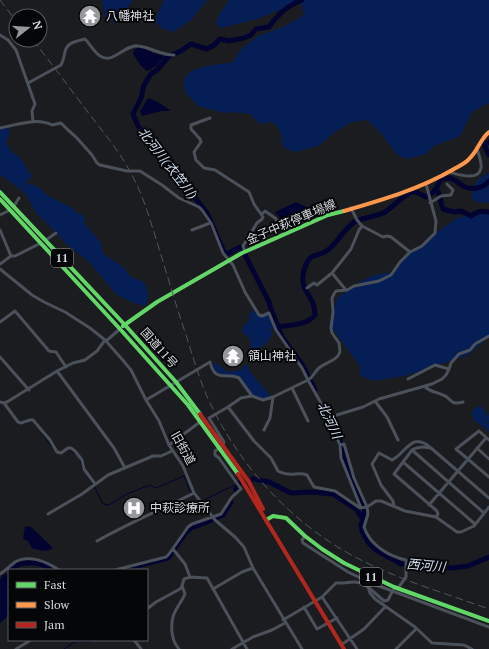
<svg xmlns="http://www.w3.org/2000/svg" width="489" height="649" font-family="'PT Serif','Noto Sans JP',serif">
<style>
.green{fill:#051f56}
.water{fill:#020331}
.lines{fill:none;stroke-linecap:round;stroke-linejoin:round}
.stream{stroke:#020331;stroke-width:1}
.river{stroke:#020331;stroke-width:5}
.street{stroke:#4b515a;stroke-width:3}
.fast{stroke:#63d668;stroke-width:4}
.slow{stroke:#ff974d;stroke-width:4}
.jam{stroke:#b3261e;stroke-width:4}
.rail{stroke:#53575d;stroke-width:1;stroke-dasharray:8 4;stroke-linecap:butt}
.labels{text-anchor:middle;stroke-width:4;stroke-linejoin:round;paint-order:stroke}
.shield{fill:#050608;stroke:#999a9e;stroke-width:1}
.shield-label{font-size:11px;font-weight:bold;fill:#d8dade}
.poi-label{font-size:12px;fill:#d8dade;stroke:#050608;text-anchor:start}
.street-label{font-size:12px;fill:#d8dade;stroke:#050608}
.water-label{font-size:13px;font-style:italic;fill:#cfdbef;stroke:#050608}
</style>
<rect width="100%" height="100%" fill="#1a1c1f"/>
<path class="green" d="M102,0H133L117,24L105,17Z
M164,0H207L191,20L173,32L161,28L155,20Z
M229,0H489V103L472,112L460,136L434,146L426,154L408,159L397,155L381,133L367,120L352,122L336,131L318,146L294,152L283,147C282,136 281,129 272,122L260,124L250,114L233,112L225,113L198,106L185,92L184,79L191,71L207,66L233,62L241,49L258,36L285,26L304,15L302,4H295L257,19L221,28L216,24L220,13Z
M9,128V136L6,141C9,152 12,151 20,158C24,162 26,167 28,172L33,175L22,186V192C16,185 8,180 0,175V129Z
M489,173V203L478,202L471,198C473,186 477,177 489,173Z
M27,182L28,184L34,185L42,190L47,195L72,208L78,214L81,213L86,220L83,222L101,243L102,251L106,256L122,266L131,277L144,282C148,291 150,298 145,306C136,304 124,299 116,294L88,261L65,243L56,232L37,214L25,193L23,192V186Z
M489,211V337L468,355L405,376L373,381L360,375V366L329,324L338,297L358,285V283L374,275L393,272L411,252L422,247L436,233L457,218Z
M253,309H254L259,316L269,315L274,328L269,330L270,331H272C273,342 261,345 256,353L251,350L250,339L242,332V328L250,319L248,316L253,311Z
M216,363C230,372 221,373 241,370L244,365H247L250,372L271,396L263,399L251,394L240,376C229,377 215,377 213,365Z
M480,405L485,411L486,418L489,412V422L487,421L489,425V431L474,420L471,412Z"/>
<path class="water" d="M139,47L144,48L153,53L165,56L156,66L147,71L141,66L133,54L134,50Z
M148,98L158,102L171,111H161L142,116L140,111Z
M296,202L309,208L317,215L290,227L287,226L275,212Z
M25,526L31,527L53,548C48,553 38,550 32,548L28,541L23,539Z
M7,573L9,576V615L0,623V580L2,576Z"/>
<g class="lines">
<path class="stream" d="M151,69L153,73
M20,424L26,423
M42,433L52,447
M70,450L77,455
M80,459L82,468
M86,474L94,486L103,504L109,505L129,493L150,485L156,488L184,476L190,491L199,502
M202,501L239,483
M140,566L141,570
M64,649C69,646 73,641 80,641C85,641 88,643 93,640"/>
<path class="river" d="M302,0C289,5 277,15 269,27L256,29L251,35L244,38L229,41L220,39L214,45L207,49L191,44L181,51L169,56L157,70L151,74L144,85L141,98L133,114L138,126L207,213L224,252L227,254L240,247L242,249L269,302L272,312L282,337L303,366L315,390
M489,142L485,144V147L489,155
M436,189C443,197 439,202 443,209L454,212L461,211L471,216C478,212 479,210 487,212H489
M278,327C291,325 307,325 315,315C315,294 298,292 304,270C311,249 317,259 328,250C338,242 345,227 356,221C365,217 376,217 385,212C395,206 402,196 412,192C416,191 422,195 426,197C434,194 437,187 441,179C454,175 456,183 465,187C474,190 484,188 489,181
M332,424L339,438L346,463L364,505L365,516L361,524L362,531L368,542L376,550L401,564H425L452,568L468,566L489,557
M253,479L269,482L291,493L311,492L333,494L356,509L363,519
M236,490L239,483
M124,569L168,558L186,532L191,528L212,520L223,515L231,502
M9,570C22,560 39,561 53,570"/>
<path class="street" d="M0,35L8,40L16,50L35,104L32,111L33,122
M28,83L61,65C63,61 64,57 65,52C67,42 77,41 85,39C90,44 94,52 100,56C113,65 125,44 138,46C150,47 160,55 174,55
M210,118L191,125V129L200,139L201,142L194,152L196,160L204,168L215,170L249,192L254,204L263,217L262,219L257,223L243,246L245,252
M0,128C17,125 36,117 52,125L61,123L68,130L76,137L92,155L97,163L100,165L127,171H140L162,185L179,198L199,207L202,210L211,223L223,253L233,265L245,292L259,315L262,316L269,313L276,330L302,368L308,380C314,377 314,372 319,368C327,361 336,362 340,352L339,343L332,333L331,328L333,312L332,298L334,294L336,291L347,290L354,286L379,281L391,275L400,262L410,252L391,237L387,236L383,237L362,226
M449,172C457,174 479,182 481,168C482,163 479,155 477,149
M430,203L441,196L451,195L453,190L447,184
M14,206L19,198
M262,214L265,211L275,218L287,233
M0,215L10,210
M0,230L11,256
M192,230L210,223
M46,240L56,233
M410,252L422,246L435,233L436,221L426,184
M0,264L11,256H15L41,243
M0,269L32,295L44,302L65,312L90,328L105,340L121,358L131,370L146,400L159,421L169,445L183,466L194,493L215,520L235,537L244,547L253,568L302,649
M307,288L314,283L317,285L332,273
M346,290L332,273L351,249L359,230L362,226L357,220L351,208
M0,322L15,311L49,351L56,352L66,367
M106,341L120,329
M0,357L29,390
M57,371L73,363L85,360L97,351L105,340
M408,379L435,365L449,369L451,363L459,354L470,350L475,344L489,336
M425,387C431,392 436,392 443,395C452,398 449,406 463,402
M292,388L308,421
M273,397L308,380L322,405L337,438L340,445L341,458L361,508
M146,400L210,362C215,383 225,372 239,378L252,396
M375,401L387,417L398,440
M0,402L4,403L7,402L57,371L114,448L125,468
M4,403L18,422L21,423L30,420H33L50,440L57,452L61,453L68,448H71L75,451L82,460L84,469L95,484
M228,407L241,398L252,396L263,400L273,397L270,418L264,430
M327,418L363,407L379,399L432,384L442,379L446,375L449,369
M489,440L479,431L456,449L489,477
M169,445L200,422
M340,445L344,444L354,478L367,507L368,514L364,527C370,545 388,556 406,560V577L398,588
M431,448L489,498
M477,448L489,459
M412,450L484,513
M403,462L475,524
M429,505L486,438
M394,506L393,501L381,485L372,464L379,453L392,460C406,454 411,430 431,448C424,447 418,446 412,450L394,474L437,511L438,514L436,517
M48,514L82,494L108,475L153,456H161L172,451
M305,536L302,540L303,543L348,572L371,583L489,627
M97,541C129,523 162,509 194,493
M173,549L185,564L190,577L207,578L247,649
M115,570L166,557L169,554L188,527L192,524L221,514L232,497L241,489L219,458L215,455V451L222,446L224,442L209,418L228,407L254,441L271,458L278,471C291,478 297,471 307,475L314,487L335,491L360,508L367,507L376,501H381L405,511L436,517L457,532H461L474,526L489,507
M0,574C5,571 10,566 15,562C29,554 47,562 59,570
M213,589L242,572L253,568
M393,590L388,600L384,601L368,587L370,593L375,599L415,627L432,643L464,645L472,649
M322,597L357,649
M304,607L317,629L337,618
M147,609L156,602L180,589L182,586L184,579L190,577
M283,620L322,597L336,583C351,584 354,578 368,587
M134,640L141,649
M341,645L364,629L385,607
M16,649L31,640
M179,649C174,643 173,639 172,632C170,613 178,609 185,594L182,586
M232,649L253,637L272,630L285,623
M396,649L416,629"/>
<path class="fast" d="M0,192L125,325L176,382L200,414
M0,199L120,329L188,405L238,474
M123,326L157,302L242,253L328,215L344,211
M266,520L273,516L286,518L305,536L322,549L344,563L394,587L489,621"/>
<path class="slow" d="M344,211C382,200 420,189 454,169C459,166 466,163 469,159C478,151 480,139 489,132"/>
<path class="jam" d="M200,414L249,482L263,509
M238,474L344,649"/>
<path class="rail" d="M0,0L16,21
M33,40C51,63 69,87 87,111C103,132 121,153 133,177C144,198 150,220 157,242C167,274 176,306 187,338C194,360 200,382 210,403C242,470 296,528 363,561C403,581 447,594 489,609"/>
</g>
<defs>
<g id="temple-disc" transform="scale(1.15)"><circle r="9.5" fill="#96989b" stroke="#050608"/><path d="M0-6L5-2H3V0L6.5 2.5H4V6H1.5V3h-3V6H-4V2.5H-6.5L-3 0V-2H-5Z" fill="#fff"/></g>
<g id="hospital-disc" transform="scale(1.15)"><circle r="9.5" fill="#96989b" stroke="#050608"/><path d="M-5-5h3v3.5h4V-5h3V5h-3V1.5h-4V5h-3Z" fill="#fff"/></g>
</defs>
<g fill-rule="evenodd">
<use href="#temple-disc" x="90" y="16"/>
<use href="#temple-disc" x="233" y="356"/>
<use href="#hospital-disc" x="134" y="508"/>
</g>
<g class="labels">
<g class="shield">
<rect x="51" y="249" width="22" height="18" rx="3"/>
<rect x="360" y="568" width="22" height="18" rx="3"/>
</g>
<g class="shield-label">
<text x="62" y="262">11</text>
<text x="371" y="581">11</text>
</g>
<g class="poi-label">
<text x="106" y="20">八幡神社</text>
<text x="248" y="360">領山神社</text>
<text x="150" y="512">中萩診療所</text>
</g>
<g class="street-label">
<text transform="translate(291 222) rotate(-23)" y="4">金子中萩停車場線</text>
<text transform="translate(159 348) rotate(48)" y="4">国道11号</text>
<text transform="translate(183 448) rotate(61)" y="4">旧街道</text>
</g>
<g class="water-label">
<text transform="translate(168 163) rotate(52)" y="5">北河川(衣笠川)</text>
<text transform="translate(330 420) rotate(65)" y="5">北河川</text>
<text transform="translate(426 565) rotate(5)" y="5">西河川</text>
</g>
</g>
<rect x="8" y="569" width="140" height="72" fill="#050608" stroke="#595b5e"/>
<rect x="16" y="582" width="20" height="6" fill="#63d668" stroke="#595b5e"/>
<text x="44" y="589" font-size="12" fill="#d8dade">Fast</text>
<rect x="16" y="602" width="20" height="6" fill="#ff974d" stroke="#595b5e"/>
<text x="44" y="609" font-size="12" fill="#d8dade">Slow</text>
<rect x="16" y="622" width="20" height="6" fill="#b3261e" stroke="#595b5e"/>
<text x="44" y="629" font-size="12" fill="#d8dade">Jam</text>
<g transform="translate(28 28) rotate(73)"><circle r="19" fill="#050608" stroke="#595b5e"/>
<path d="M0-3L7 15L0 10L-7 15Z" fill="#96989b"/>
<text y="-6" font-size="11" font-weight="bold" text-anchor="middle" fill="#d8dade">N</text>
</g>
</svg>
